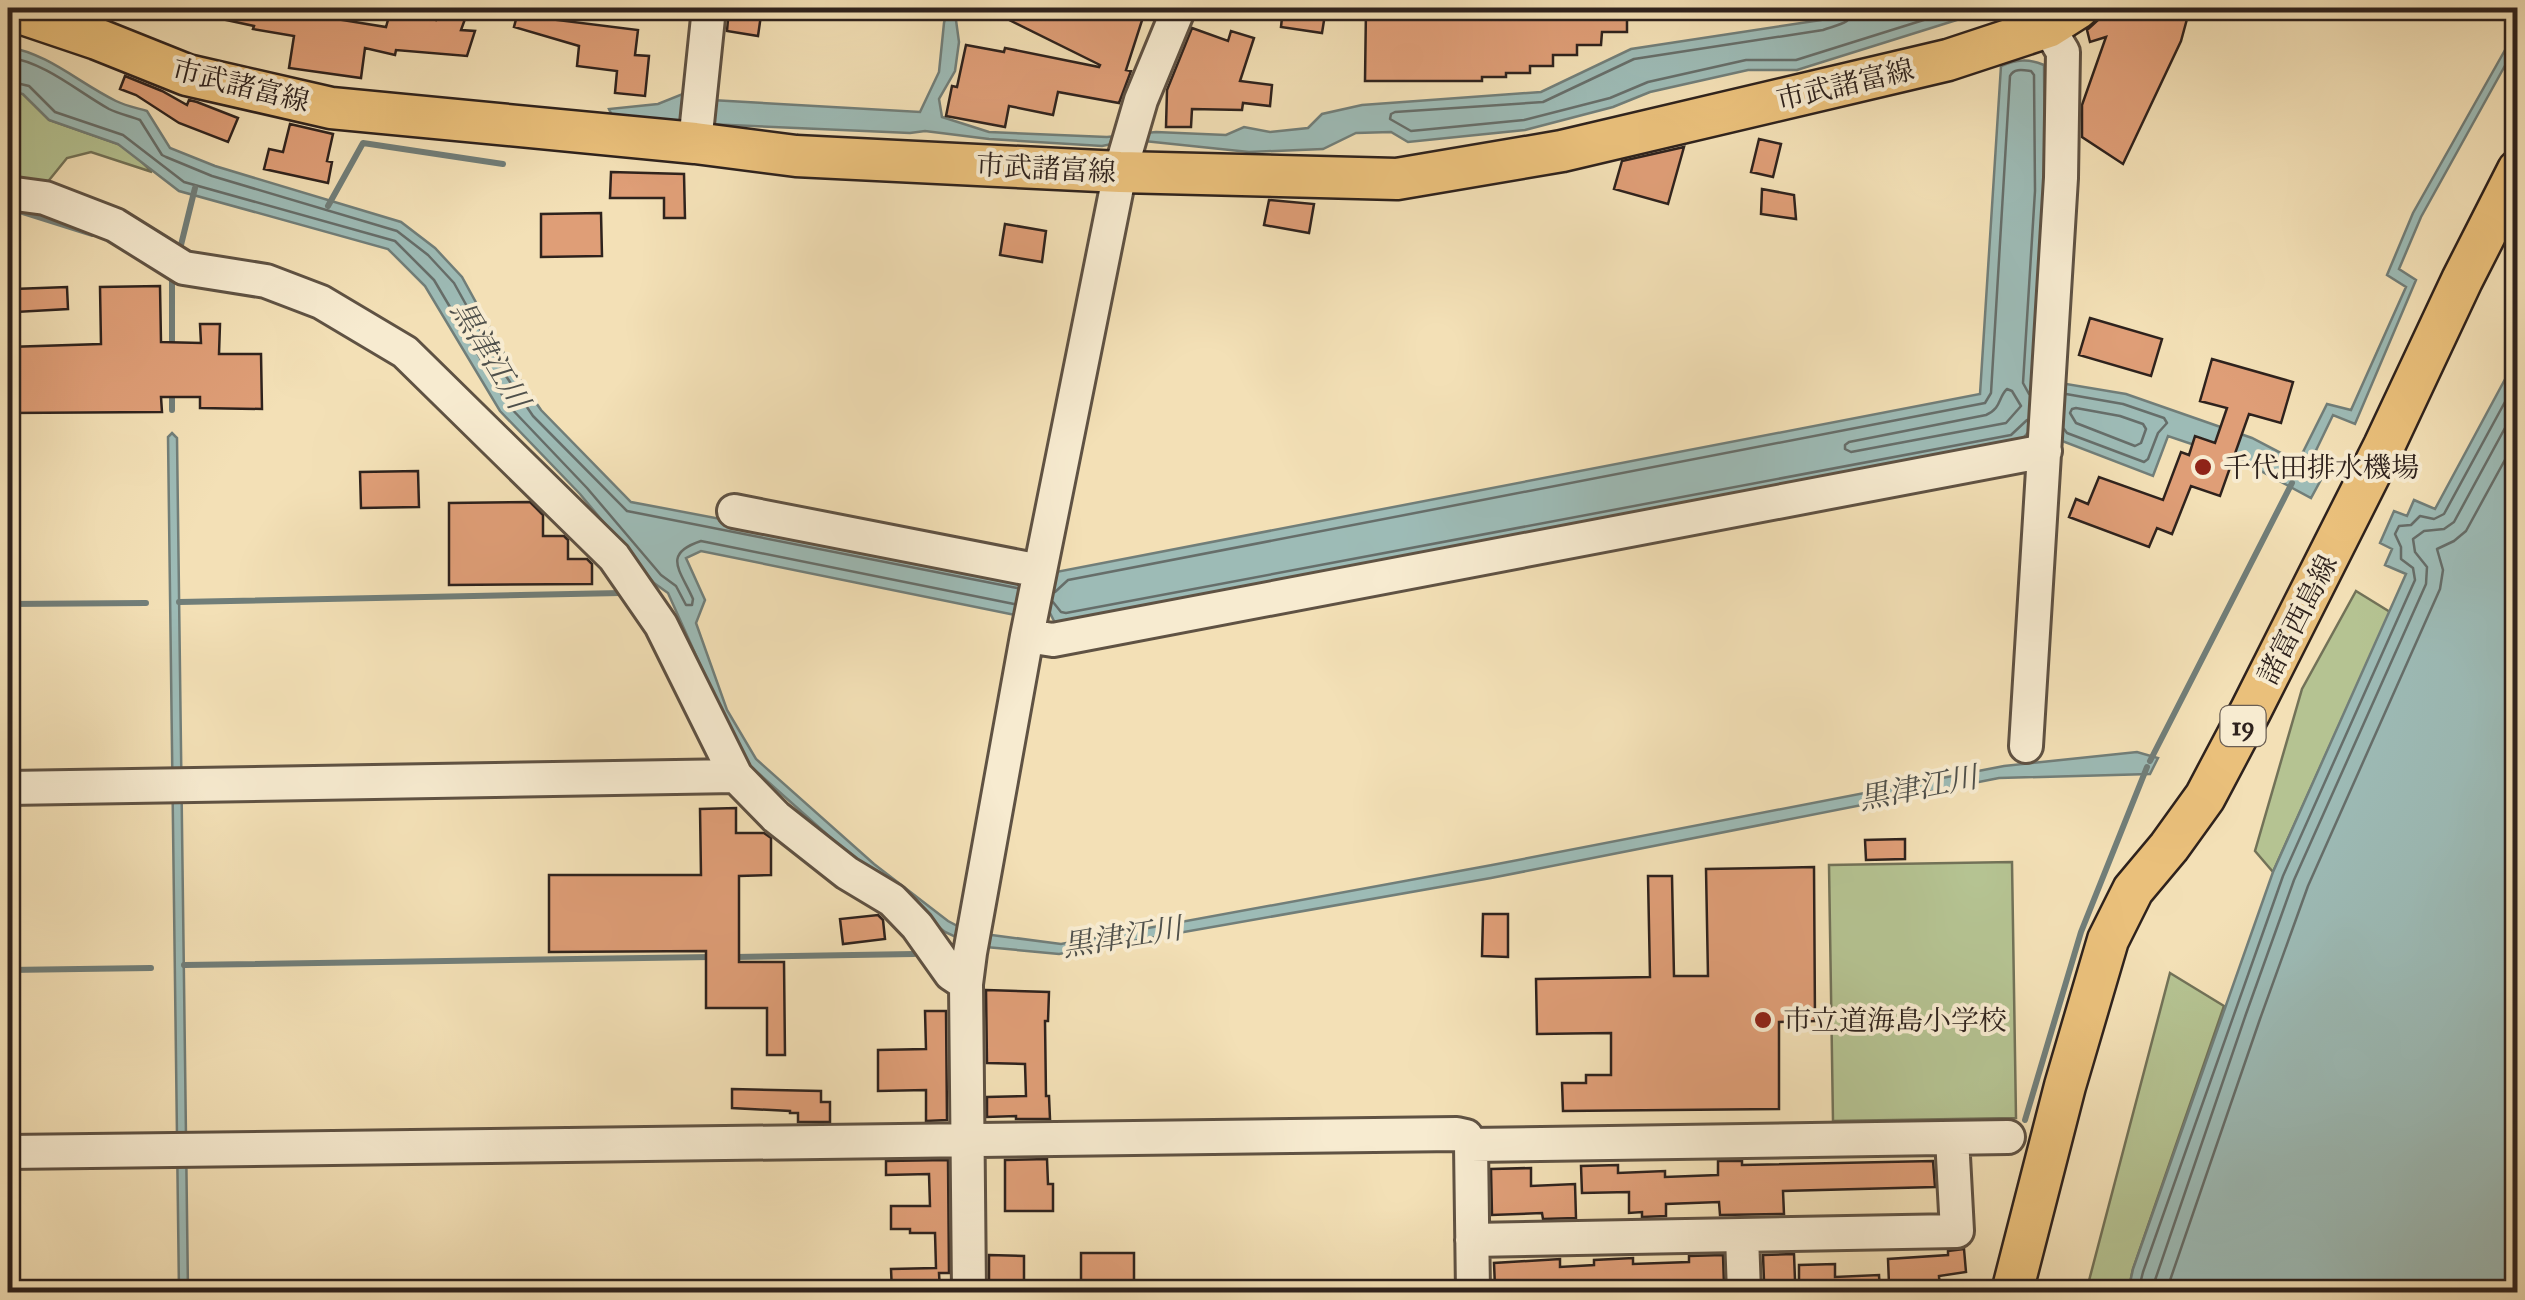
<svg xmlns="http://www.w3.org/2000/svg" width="2525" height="1300" font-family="'IM FELL Great Primer','Noto Serif JP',serif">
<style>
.green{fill:#b5c392;stroke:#727258;stroke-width:2.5}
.water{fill:#9dbbb6;stroke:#717e79;stroke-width:2.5}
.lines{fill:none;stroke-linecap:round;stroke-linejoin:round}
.shore{stroke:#666e6a;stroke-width:2.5}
.stream{stroke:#717e79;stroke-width:6}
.building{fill:#df9e77;stroke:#2e221d;stroke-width:2.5}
.minor-casing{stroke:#5f5243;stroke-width:38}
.major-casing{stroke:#2e221d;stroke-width:45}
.minor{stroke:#f7ebd0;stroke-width:32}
.major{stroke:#eac07b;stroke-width:40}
.poi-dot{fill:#8f2418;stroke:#f7ebd0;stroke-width:4}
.labels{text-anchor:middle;stroke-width:8;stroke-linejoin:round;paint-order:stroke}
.shield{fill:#f7ebd0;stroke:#6a5e53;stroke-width:2.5}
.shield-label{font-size:25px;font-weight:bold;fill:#2e221d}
.street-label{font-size:28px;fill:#2e221d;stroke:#f7ebd0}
.poi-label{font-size:28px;fill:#2e221d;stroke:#f7ebd0;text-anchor:start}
.water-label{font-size:30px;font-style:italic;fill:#4f504b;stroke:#f7ebd0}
</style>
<rect width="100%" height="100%" fill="#f3e0b6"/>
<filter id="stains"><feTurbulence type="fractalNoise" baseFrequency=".002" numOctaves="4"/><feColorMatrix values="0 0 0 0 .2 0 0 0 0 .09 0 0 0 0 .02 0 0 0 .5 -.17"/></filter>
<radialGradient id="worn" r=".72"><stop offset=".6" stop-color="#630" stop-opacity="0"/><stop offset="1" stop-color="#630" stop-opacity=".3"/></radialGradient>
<path class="green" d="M8,90L23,94L49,120L118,144L133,153L152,172L91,152L67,158L46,184L8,179Z
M2356,591L2390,612L2273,872L2255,851L2302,689Z
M2012,862L2016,1118L1833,1121L1829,865Z
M2170,973L2224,1006L2133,1269L2128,1292H2086Z"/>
<path class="water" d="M948,8H957L955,13L959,42L955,71L939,99L942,117L989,132L1107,137L1156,132L1226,135L1244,127L1270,132L1308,128L1322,114L1362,105L1541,92L1631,49L1821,20L1856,8H1995L1797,70H1748L1650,92L1613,107L1525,130L1408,142L1391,132L1356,133L1323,149L1249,152L1144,141L1122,142L1102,146L989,139L925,131L910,133L614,120L609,109L658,104L690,91L694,99L920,112L939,72L944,23Z
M2518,27L2517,44L2421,217L2399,269L2416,280L2355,424L2333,415L2308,467L2323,476L2311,498L2242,461L2168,436L2153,476L2031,429L2019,443L1056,625L1049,611L1015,615L701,551L686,558L705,600L696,623L727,710L756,759L874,864L948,921L969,932L1061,944L1492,865L2004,766L2137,752L2158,758L2150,774L1999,778L1491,878L1059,954L975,946L945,932L868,871L748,764L720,709L668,593L654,583L580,494L500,411L425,286L388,249L179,191L118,144L49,120L23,94L8,90V47C49,54 79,83 116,101C126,106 137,108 147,111L170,148L215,166L401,222L435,248L462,277L512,368L541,410L631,502L1054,582L1056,572L1980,394L2001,66C2016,60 2028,58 2044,65L2045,191L2060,383L2126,394L2252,438L2298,462L2327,404L2351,410L2406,287L2387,275L2413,213Z
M2517,357V1292H2128L2133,1269L2273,872L2406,574L2385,565L2392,549L2380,543L2394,511L2407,516L2414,500L2435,509Z
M172,433L177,438L188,1292H179L168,437Z"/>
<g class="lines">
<path class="shore" d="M1854,8C1853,24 1836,25 1823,30L1634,59L1543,102L1395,112L1391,114L1390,119L1411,131L1524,120L1610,98L1648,82L1746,60H1796L1962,8
M8,57C46,63 77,91 109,109C119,114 130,116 140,120L162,155L166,157L212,176L397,231L428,255L454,283L504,373L533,416L627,511L1017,588
M8,81L29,86L55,112L123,135L184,182L395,241L434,280L508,405L587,488L661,575L676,586L686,605H692L693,599C681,571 661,554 701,541L1014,604
M2007,389L2012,391L2021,406L2006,423L1851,452L1845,449V445L1849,442L1986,415C2002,408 1998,397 2007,389Z
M2076,408L2120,416L2143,424L2146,429L2141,443L2135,446L2076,423L2070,413L2072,409Z
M2064,429L2067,433L2144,462L2148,459L2158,433L2167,423L2164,418L2123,404L2066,394
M1055,592L1068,580L1985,403L1991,393L2010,76C2014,68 2023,70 2031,71L2034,75L2035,191L2023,383L2029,394
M1053,602L1061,612L1066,613L2011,435L2027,420
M2138,1292L2143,1272L2283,876L2415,580L2413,568L2401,559V547L2395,534L2399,526L2411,525L2420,516L2434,519L2444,514L2518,378
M2151,1292L2246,1014L2294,880L2426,584L2427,567L2415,552L2413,539L2424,531L2444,529L2454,522L2518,404
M2166,1292L2260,1019L2308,886L2440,589L2443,570L2437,549L2454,541L2466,531L2518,436"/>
<path class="stream" d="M328,206L363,143L503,164
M19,211L92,234
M180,249L195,188
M168,274L172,278V349
M2514,299L2518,301
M172,410V392
M179,602L621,593
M8,604L146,603
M2150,761L2292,483
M735,957L914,954
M184,965L712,957
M8,970L151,968
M2025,1120L2081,932L2147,767"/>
</g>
<path class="building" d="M204,8H332L330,18L386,27L391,9L436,20L441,8H469L461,30L475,31L467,56L396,50L395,55L365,48L361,78L289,68L294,36L253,29L254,26L203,15Z
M519,8H560L557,20L638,30L635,55L649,56L645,96L615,93L617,71L577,66L579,46L514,27Z
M729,8H762L758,36L727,31Z
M985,8H1146L1126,70L1131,71L1119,103L1058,92L1053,115L1009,106L1005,127L946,116L952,86L957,87L966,45L1004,52L1005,48L1099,67L1100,65Z
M1283,8H1326L1322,33L1281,27Z
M1366,8H1627V32H1602L1601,45H1577V55H1553V66H1530V73H1506V77H1482V81H1365Z
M2136,8H2190L2181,41L2123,164L2082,137V105L2106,37L2090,42L2087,30L2099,19Z
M1192,28L1228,41L1231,31L1254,38L1240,81L1272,85L1270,106L1243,103L1242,110L1192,109L1191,127H1166L1167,90Z
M125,76L162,91L187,105L189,100L197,102L238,118L228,142L179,123L136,95L120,89Z
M290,124L333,134L327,161L332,162L328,183L264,169L269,149L283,152Z
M1759,139L1781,144L1773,177L1751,172Z
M1684,147L1668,204L1614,189L1622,161Z
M611,172L684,174L685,218H664V198H610Z
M1762,189L1794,195L1796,219L1761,214Z
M1269,200L1314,204L1309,233L1264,225Z
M601,213L602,256L541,257V214Z
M1005,224L1046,231L1042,262L1000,255Z
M160,286L161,342L201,343L200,324H220L219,354H261L262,409L200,408V397H161L162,412L8,413V347L101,344L100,287Z
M67,287L68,309L16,312L14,289Z
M2090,318L2162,339L2151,376L2079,355Z
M2212,359L2293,382L2281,423L2249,414L2220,496L2191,486L2172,534L2157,528L2149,547L2069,517L2076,499L2088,504L2099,477L2163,500L2181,452L2189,455L2195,436L2215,443L2227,408L2200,401Z
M418,471L419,507L361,508L360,472Z
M530,502L543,515V536H564L568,540V559H587L592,564V584L449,585V503Z
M736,808V833H764L771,838V875L739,876V962H784L785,1055H767V1008H706V951L549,952V875H701L700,809Z
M1905,839V859L1866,860L1865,840Z
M1814,867L1815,1021L1779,1022V1109L1563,1111L1562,1083H1586V1075H1611V1033L1537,1034L1536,979L1650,977L1648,876H1672L1674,976H1708L1706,869Z
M1483,914H1508V957L1482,956Z
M878,915L883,920L885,939L843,944L840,919Z
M986,990L1049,992L1048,1021H1045L1046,1096H1049L1050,1119H1016V1116L987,1117V1097L1026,1096L1025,1064L987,1063Z
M925,1011H946L947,1120L926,1121V1090L878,1091V1050L926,1049Z
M732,1089L821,1091V1102H830V1122H798V1113H790V1111L732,1108Z
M1047,1159L1048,1184H1053V1211H1005V1160Z
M948,1160L949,1273H939L940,1292H892L891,1269L936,1268L935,1233H910V1229H891V1206H930L929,1174L886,1175V1161Z
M1718,1161H1742V1165L1933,1161L1935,1187L1783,1191L1784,1214L1720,1215L1719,1202L1666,1204V1216L1642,1217V1212L1629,1213V1192L1582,1193L1581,1166L1618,1165V1173L1665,1171V1177L1718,1175Z
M1531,1168V1186L1575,1184L1576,1218L1543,1219L1542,1213L1492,1215L1491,1169Z
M1964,1249L1966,1272L1939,1276L1940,1289L1922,1291L1921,1282L1889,1284L1888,1259L1948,1255V1251Z
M1081,1253H1134V1292H1116V1287H1081Z
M1794,1254L1795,1280L1764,1281L1763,1255Z
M989,1255L1024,1256V1292H989Z
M1723,1255L1724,1285L1683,1287V1292H1642V1290L1543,1292L1542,1285L1495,1287L1494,1263L1560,1259V1267L1594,1265V1260L1633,1258V1264L1689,1262V1256Z
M1835,1264V1277L1879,1275L1880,1292H1799V1265Z"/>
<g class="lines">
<g class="minor-casing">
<path id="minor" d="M695,143L709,8
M8,193L45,198L115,225L184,268L266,281L321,302L405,352L614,557L661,625L736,776L776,817L847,873L892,900L917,926L951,974L966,984
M734,511L1040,571
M1027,636L1053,640L2045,451
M2026,746L2061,178L2063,52L2048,27
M8,788L736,776
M8,1152L1457,1134L1466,1136L1471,1145
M1742,1236L1744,1292
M1472,1240L1957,1231L1952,1138
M969,1292L966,984L970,953L1027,636L1120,172L1141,100L1179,8
M1473,1292L1471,1145L2008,1137"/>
</g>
<g class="major-casing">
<path id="major" d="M8,9L97,39L187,75L331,108L695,143L796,156L1120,172L1397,179L1562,151L1948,60L2048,27L2078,8
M2012,1292L2065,1086L2108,940L2133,890L2169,847L2205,797L2251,710L2384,446L2462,280L2518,170"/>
</g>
<use href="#minor" class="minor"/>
<use href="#major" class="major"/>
</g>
<g class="poi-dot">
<circle cx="2203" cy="467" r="10"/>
<circle cx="1763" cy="1020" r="10"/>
</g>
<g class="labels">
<rect class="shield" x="2220.5" y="706" width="45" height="40" rx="8"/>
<g class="shield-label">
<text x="2243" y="735">19</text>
</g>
<g class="street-label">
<text transform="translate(1845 84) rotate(-13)" y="10">市武諸富線</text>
<text transform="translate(241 85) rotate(14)" y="10">市武諸富線</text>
<text transform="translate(1046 168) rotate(3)" y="10">市武諸富線</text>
<text transform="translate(2297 619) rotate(-63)" y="10">諸富西島線</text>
</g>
<g class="poi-label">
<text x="2223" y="477">千代田排水機場</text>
<text x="1783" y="1030">市立道海島小学校</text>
</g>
<g class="water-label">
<text transform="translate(490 355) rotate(59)" y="10">黒津江川</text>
<text transform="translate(1918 788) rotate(-11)" y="10">黒津江川</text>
<text transform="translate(1122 937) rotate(-9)" y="10">黒津江川</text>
</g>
</g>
<rect width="2525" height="1300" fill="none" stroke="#f3e0b6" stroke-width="40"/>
<rect x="10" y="10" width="2505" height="1280" fill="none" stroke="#2e221d" stroke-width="5"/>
<rect x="20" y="20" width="2485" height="1260" fill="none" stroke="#2e221d" stroke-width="2.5"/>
<rect width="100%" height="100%" filter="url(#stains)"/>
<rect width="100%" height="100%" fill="url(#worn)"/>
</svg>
